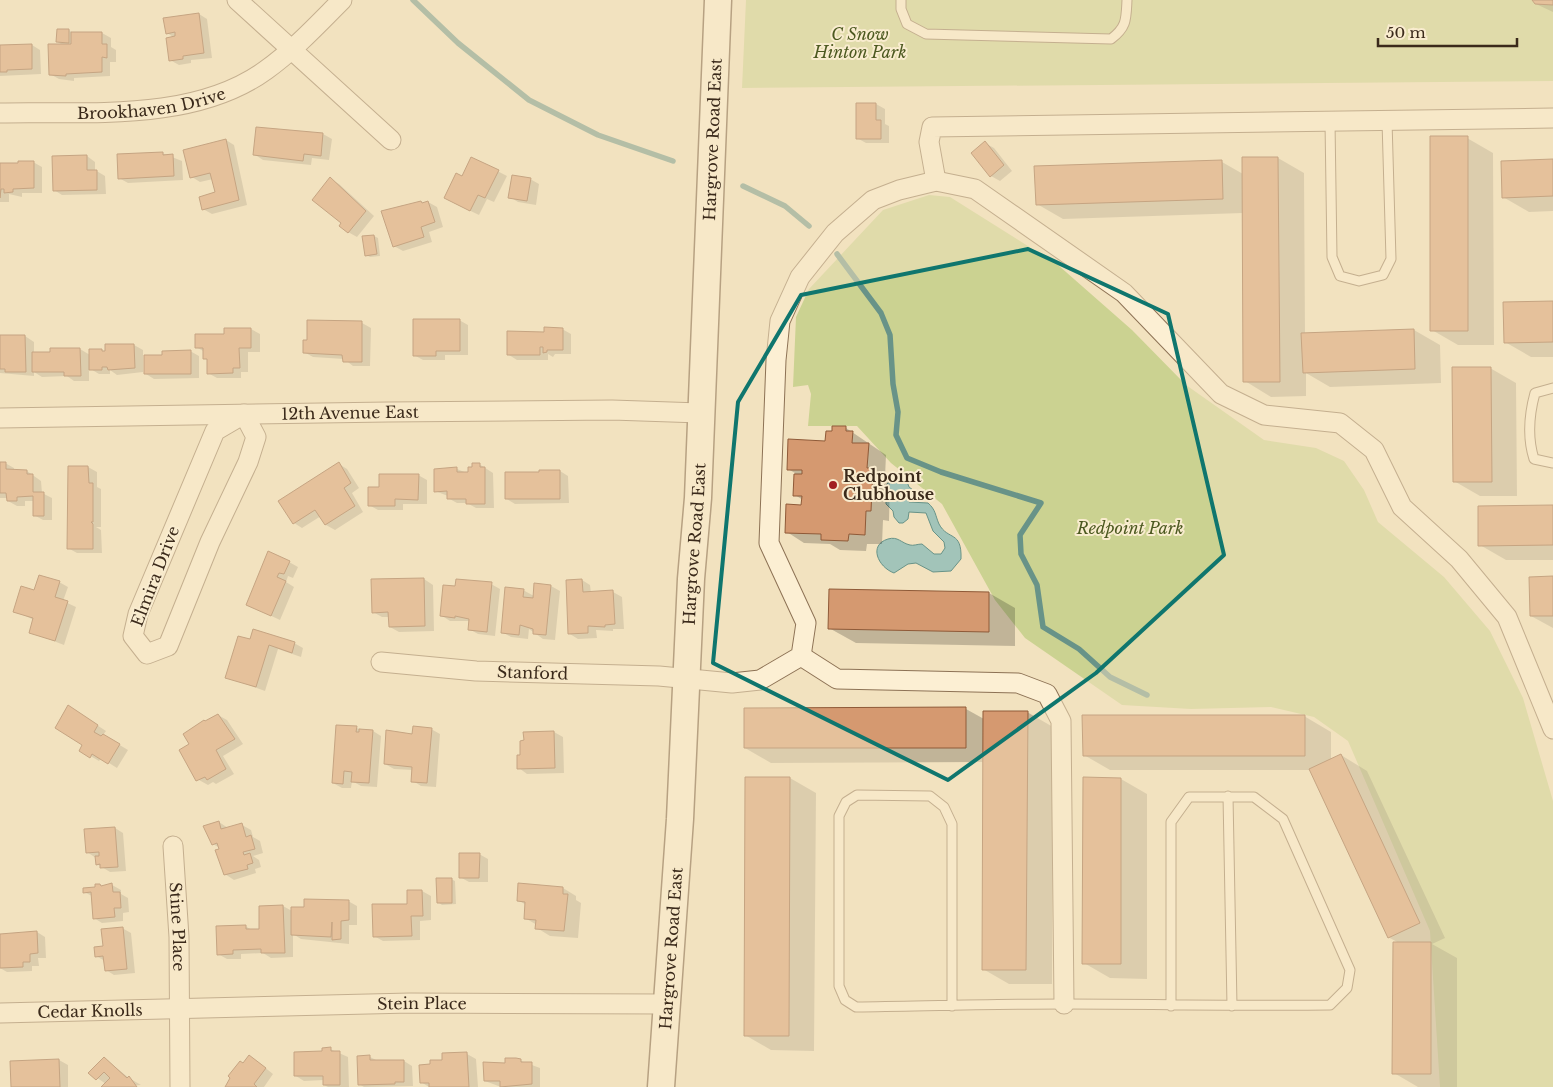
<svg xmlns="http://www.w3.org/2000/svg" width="1553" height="1087" font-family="'Libre Baskerville',serif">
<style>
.green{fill:#cbd291}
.water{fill:#a2c4b9;stroke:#689388}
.shadow{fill:#0003}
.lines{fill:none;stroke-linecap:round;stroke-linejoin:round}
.stream{stroke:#689388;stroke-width:5.5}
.building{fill:#d59970;stroke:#8f5a38}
.lane-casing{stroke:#8d7255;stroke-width:11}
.street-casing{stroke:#8d7255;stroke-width:21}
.secondary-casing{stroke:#6f5338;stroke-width:29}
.lane{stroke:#fcefd3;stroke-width:9}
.street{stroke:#fcefd3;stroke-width:19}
.secondary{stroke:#fcefd3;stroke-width:26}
.marked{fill:none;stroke:#0f766e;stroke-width:4;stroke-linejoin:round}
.poi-dot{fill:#a21f21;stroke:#f9eccf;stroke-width:2}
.labels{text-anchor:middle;stroke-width:4;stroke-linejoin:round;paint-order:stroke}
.park-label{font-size:16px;font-style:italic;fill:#4c5920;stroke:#f9eccf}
.street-label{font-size:16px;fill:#3b2a1b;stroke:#f9eccf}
.poi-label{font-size:16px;font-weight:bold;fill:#3b2a1b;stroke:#f9eccf;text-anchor:start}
</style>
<rect width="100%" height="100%" fill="#f2e2bf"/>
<path class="green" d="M746,0H1553V81L742,88Z
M929,195L950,197L1058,265L1132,330L1186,385L1264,440L1316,448L1344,461L1364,490L1378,522L1444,577L1490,631L1523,698L1553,801V1087H1440L1430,931L1348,741L1314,717L1271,707L1191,709L1122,705L1025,638L995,600L942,504L891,463L857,426H808L811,394L808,385L793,387L796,317L809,289L883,210Z"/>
<path class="water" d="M901,478L906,479L909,487L913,490L914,494L909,498V502L928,503C936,510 935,515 939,524C948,541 962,530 961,559L951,571L933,572L916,563L908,564L894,573C878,567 868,545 888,539C898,536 901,543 910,545C913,546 918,544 922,544L934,554H941L945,548L944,542L933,531L926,513L909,512L908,519L903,523H899L894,517L893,511L886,504V485L892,479Z"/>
<path class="shadow" d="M1534,0H1553V12L1536,4Z
M199,14L207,19L212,58L191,60V63L179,65L170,60L175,38L167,33Z
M69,30L73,33H102L111,38V47L116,50V62H110V76L74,78V81L59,79L50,74L64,46L58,42Z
M32,45L40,50L41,74L0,76V46Z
M858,104H876L885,109V124L889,126V143H866L857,138Z
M323,134L332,139L329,160L312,158L311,165L263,160L254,154Z
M1467,138L1493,153L1494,345H1458L1432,330Z
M226,140L234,145L247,205L212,214L203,209L217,193L213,179L200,182L192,177Z
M985,143L994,148L1012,171L1000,181L991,176Z
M162,153L182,161L183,180L128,183L119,178Z
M87,156L95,162V170L105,176L106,194L62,195L54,190Z
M472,158L507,176L494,202L487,199L479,215L454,203Z
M1243,158H1278L1304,173L1305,334L1414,330L1440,345L1441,383L1330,387L1306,373V396L1271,397L1245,381L1243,213L1063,219L1037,204L1222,162L1243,174Z
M1553,161V211L1529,212L1503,197Z
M33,162L42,167V193H22V197L9,194V202H0V166Z
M330,179L339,184L374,216L357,237L348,232L343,223Z
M530,179L539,184L536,205L518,202L510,197Z
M428,202L437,207L443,227L429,232L432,242L403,251L394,246L383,212L403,205L406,207Z
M374,236L378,238L380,256L370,257L366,255Z
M1553,303V357H1531L1505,342Z
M459,320L468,325V355H445V360H423L414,355Z
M308,322L362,323L371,328L370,366H353L344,359L313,357L304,352L308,341Z
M251,329L260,334V352H248V372H241V378H217L208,373V360L205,358V352L196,347L225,335Z
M562,329L571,334V354H555L553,357L548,354V360H517L509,355L545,333Z
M25,336L34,342V353H52V349H80L90,355L101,350L107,353V345H134L143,350V372L117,375L110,370V374H99L89,368V381H74L67,376L42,377L34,372V376L0,373V337Z
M190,351L199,356V378L154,379L146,374L164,356Z
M1490,368L1516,383L1517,496H1480L1454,481Z
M846,428L886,455L885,477L890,480L889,521L883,520L882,544H867L866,551L840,550L830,544L804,543L787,532L803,506V500L795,495V473L788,469L827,442L833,432Z
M0,463H5L14,468V470L27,471L41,481L42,493L52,498V520H43L34,515V501H25V506H17L8,501V498H0Z
M339,464L347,469L359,488L352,493L363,512L335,530L326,525L321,516L302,528L294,523Z
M479,464L493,473L494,508H476L467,503H457L448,498V496L435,491V470L457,469L469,474Z
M88,467L97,472V487L101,489V527H96L101,530L102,553H77L68,548Z
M560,471L568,476L569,503L515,504L507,499Z
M418,475L427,480V504H403V510H378L369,505L380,488Z
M1553,506V560H1506L1480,545Z
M289,562L298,567L293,578L288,576L286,582L294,587L280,620L248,605Z
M1553,578V628L1531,616Z
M424,579L433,585L434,631L399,632L390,627V617H382L373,612L372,581Z
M582,580L590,585L591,593L613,592L622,597L624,629H613V631L596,630L597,638L578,639L570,634Z
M59,582L68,587L63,601L76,607L64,645L30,632L34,620L15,611L34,592Z
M491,584L500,589L495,636L478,634L469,629L470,621H450L441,615Z
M536,584L551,586L560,591L555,640L543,639L529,629L528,639L511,637L502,632L523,590L534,596Z
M989,593L1015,608V646L856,643L829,628Z
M251,640L294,643L303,648L301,657L278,649L265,691L226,677Z
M966,709L984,719L1027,712L1053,727L1052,984H1009L983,969L984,762L771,763L745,748Z
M77,712L106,731L103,735L128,750L117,768L101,758L99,761L80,750L84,744Z
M218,715L227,720L243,744L223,756L234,774L216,784L213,782L208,785L199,780L180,751L190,745L206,722Z
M1304,716L1331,732V760L1341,755L1367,771L1445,938L1432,944L1457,958V1087H1418L1394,1073L1399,943L1388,937L1311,770H1110L1084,755Z
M356,728L373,731L381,736L377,787L361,786L352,781L351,788H342L333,783Z
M431,729L440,734L436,787L421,786L413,781V770L394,769L385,764L387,731L413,735Z
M554,732L563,737L564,773L527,774L519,768L525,742L524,733Z
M790,778L816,793L814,1051L771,1050L745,1035Z
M1121,779L1147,794V979L1110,978L1084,963Z
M219,822L228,828L242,825L251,830L253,837L260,841L263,853L253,856L259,860L261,867L255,869L256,873L234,880L225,874L220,848L213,844Z
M115,828L123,833L126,871L110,872L97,864L96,858L87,852Z
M479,854L488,859V882H469L460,877Z
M451,879L455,881L456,904L442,905L438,902Z
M100,885L103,887L112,885L121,890V894L128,898L129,912L123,913V921L102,923L94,918L92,896L84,892Z
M563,888L576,896V900L581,903L578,938L550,936L537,928V925L525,918L526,905L518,900Z
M422,891L431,896V920L420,921V940L383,941L374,936Z
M348,901L357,906V925H349V944L301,939L293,934V957L271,958L263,953L241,954V959H227L218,954L245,926L252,930H261L283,906L292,911Z
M122,928L131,933L135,973L114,975L106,970L105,961L96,956Z
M37,932L45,937L46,958H38L39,966H32V971L7,972L0,968V936Z
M330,1049L348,1057L349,1087H328L324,1085V1080L304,1081L296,1076Z
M467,1054L476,1059L478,1087H429L421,1082L431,1066Z
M370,1057L378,1061H404L412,1066L413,1086L364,1087L359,1084Z
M104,1058L129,1078L141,1085L103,1087L106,1084L90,1073Z
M59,1060L68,1065V1087H12L11,1062Z
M521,1061L540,1068V1087H501L485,1081L506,1064Z
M258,1062L273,1074L264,1087H227L243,1064Z"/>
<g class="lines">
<path class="stream" d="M413,0L458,43L529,100L598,135L673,161
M743,186L785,206L809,226
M837,254L881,313L890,335L893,384L898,412L896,435L907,458L941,472L1041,503L1020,535L1021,554L1037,585L1043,627L1079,649L1110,677L1147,695"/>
</g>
<path class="building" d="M1532,0H1553V5L1535,4Z
M199,13L204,53L183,56V59L169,61L166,38L175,36V32L166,34L163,18Z
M57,29H69V43L56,42Z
M71,32H102V44H107V58L102,57V72L66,74V76L49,75L48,44H71Z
M32,44V69L7,70V72H0V45Z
M856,103H876V120H881V139H856Z
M256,127L323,133L321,156L304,154L303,161L253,155Z
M1430,136H1468V331H1430Z
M226,139L239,200L202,210L199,197L215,192L210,173L190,178L183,150Z
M985,141L1004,165L990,177L971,153Z
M163,152V155L173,154L174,176L118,179L117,154Z
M87,155V170H97V190L53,191L52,156Z
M471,157L499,170L485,198L478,195L470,211L444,198L456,173L462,176Z
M1242,157H1278L1280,382H1243Z
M1553,159V196L1502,198L1501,161Z
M1222,160L1223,199L1036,205L1034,166Z
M18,161H34V188L13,189V192L4,193V189H1L0,198V163H18Z
M512,175L531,178L527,201L508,198Z
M330,177L366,211L348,233L339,226L341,223L312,200Z
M421,201L422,203L428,201L435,222L421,227L424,237L393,247L381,211Z
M374,235L377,254L365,256L362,236Z
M1553,301V342L1504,343L1503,302Z
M413,319H460V351H436V356H413Z
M307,320L362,321V362H343L342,355L303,353V340H307Z
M544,327L563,328V350H547V352L543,353V347H540V355H507V331L544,332Z
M224,328H251V348H239L240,368H233V373L207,374V359H203V348H195V334H224Z
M1414,329L1415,369L1303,373L1301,333Z
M0,335H25L26,372H5V369H0Z
M105,344H134L135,368L108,370L107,367H102V370H89V349H102V351H105Z
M50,348H80L81,376H64V372H32V352H50Z
M191,350V374H144V355H162V351Z
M1452,367H1491L1492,482H1453Z
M832,426H846V431H853L852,443H869L867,468H873L871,511H866L865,535L849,534L848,541L821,540V534L785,533L786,504L801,505L802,496H793L794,474H802V470H787L788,439L825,441L826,431H832Z
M0,462H6V469L27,470V474H33V492H44V516H33V496L17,497V501H7L6,493H0Z
M339,462L351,483L344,488L355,506L325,525L315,510L293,524L278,501Z
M472,463H480V467H485V504H466V499H447V491L434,492V469L457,467V472H468V467H472Z
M68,466H88L89,483H93V522H91L93,524V549H67Z
M539,470H560V499H505V472H539Z
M379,474H419L418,500L395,499V506H368V487H379Z
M1553,505V545L1478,546V506Z
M268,551L290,561L284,574L279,573L277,577L286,581L271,616L246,605Z
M39,575L60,581L55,597L68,601L55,641L29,633L33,618L13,612L21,586L34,590Z
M1553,576V616H1530L1529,577Z
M424,578L425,626L389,627L388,612L372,613L371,579Z
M456,579L492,582L487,632L468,630L469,619L455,616V618L440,616L443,585L455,586Z
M582,579L583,592L613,590L615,624L605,625V627L588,626V633L568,634L566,580Z
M534,583L551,585L546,635L533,634V629L520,625L519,635L501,633L505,587L524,589L523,597L533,598Z
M829,589L989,592V632L828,629Z
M253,629L295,642L292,653L269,645L256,687L225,678L238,636L250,639Z
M68,705L98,725L94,732L101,736L103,734L120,744L108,764L92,754L90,758L79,751L82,745L55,728Z
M966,707V748H744V708Z
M983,711H1028L1026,970H982Z
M218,714L235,739L216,750L226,769L207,780L205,777L196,781L179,750L189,744L183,734L204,720L205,721Z
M1082,715H1305V756H1083Z
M336,725L357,726L356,732H359V729L373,730L369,783L351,782L352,772L344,771L343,784L332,783Z
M413,726L432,728L427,783L411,782L412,767L384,764L386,730L412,734Z
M554,731L555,768L517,769V755H520V741L524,740L523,732Z
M1341,754L1420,923L1388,938L1309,769Z
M745,777H790L789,1036H744Z
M1083,777L1121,778V964H1082Z
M219,821L221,829L242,823L246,837L251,835L255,849L243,852L244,855L250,853L253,863L247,865L248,869L224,875L215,850L219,849L217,843L212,845L203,826Z
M115,827L118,867L100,868V864L96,865L95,856H99V852L86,853L84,829Z
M459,853H480L479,878H459Z
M436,878H452V903H437Z
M112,883L113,892H120L121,908H114L115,917L93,919L91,892L83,893V888L95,887V884H100L101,886Z
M518,883L563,887V894H568L564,931L535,929L536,920L524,919L525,902L517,901Z
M407,890H422L423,916H411L412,936L373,937L372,904H407Z
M304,899L349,900V920L341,921V939L332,940V922L331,937L291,935V907H304Z
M283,905L285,953H261V949L233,950V954L217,955L216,926L246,925V929H259V906Z
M123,927L127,969L105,971L103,956L95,957L94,947L103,946L101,929Z
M37,931L38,953L30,954V962H23V967L0,968V934Z
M1393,942H1431V1074H1392Z
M331,1047V1051H340V1085H323V1076H294V1052L322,1051V1048Z
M467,1052L469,1087H429V1083H420L419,1065L430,1064V1060H442V1053Z
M249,1055L266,1068L254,1084L257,1087H225L230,1078L228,1076L240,1061L243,1063Z
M370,1055V1060H404V1082H395V1084L358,1085L357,1056Z
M104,1057L127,1078L129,1076L137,1087H101L110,1078L104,1072L96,1080L88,1073Z
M505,1058H516L521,1059V1062H532V1084L500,1087V1081H484L483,1062L505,1063Z
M59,1059L60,1087H11L10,1061Z"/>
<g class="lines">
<g class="lane-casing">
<path id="lane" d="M901,0V9L907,24L926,34L1111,39C1127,27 1126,19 1127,0
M1330,122L1332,257L1340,276L1359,281L1383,275L1391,259L1387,121
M1553,388L1535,393C1529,415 1527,437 1534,459L1553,463
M1228,796L1232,1006
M952,1006V824L944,807L930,796L857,795L846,802L839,816V986L845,1000L856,1007C926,1006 995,1004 1065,1004C1153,1004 1241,1006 1330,1005L1347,988L1350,970L1283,819L1254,797H1189L1171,822V1006"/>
</g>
<g class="street-casing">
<g id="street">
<path d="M237,0L391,140"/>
<path id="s1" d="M0,113C86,111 193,123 266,70C294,50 318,24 342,0"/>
<path d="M936,181L929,142L932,127L1553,118"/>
<path d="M244,414L256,437L248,462L210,542L168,646L147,654L133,636L138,614L215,431Z"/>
<path id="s2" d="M0,418L388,412L612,410L700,413"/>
<path d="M801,656L837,679L1018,683L1047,694L1061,721L1064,1004"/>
<path id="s3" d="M381,662L476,671L659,676L732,683L760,680L801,656L806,623L769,543L776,360L780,321L800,277L835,233L873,200L899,190L936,181L975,189L1124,293L1221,394L1264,415L1340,423L1374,450L1402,507L1459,559L1507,617L1553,729"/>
<path id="s4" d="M173,846L179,937L180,1087"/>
<path id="s5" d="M0,1013L410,1003L666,1004"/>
</g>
</g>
<g class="secondary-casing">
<g id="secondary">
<path id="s6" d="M661,1087L680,819L691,579L698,498L718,0"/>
</g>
</g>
<use href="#lane" class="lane"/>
<use href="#street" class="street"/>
<use href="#secondary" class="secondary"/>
</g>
<path d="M0 0H1553V1087H0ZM1028,249L1168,314L1224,555L1096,673L948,780L713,663L738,402L801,295Z" fill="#f2e2bf" fill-opacity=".55" fill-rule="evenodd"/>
<path class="marked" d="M1028,249L1168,314L1224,555L1096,673L948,780L713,663L738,402L801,295Z"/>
<circle class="poi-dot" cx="833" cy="485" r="5"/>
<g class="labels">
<g class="park-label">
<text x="860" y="40">C Snow<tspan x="860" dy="18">Hinton Park</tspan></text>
<text x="1130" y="534">Redpoint Park</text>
</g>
<g class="street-label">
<text dy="6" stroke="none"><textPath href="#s1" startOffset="152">Brookhaven Drive</textPath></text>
<text dy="6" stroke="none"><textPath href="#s6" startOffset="949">Hargrove Road East</textPath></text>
<text dy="6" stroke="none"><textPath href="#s2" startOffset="350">12th Avenue East</textPath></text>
<text dy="6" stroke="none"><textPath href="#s6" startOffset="544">Hargrove Road East</textPath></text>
<text transform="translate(155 576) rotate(-69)" y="6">Elmira Drive</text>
<text dy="6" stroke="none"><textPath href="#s3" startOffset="152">Stanford</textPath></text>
<text dy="6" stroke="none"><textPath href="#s4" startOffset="81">Stine Place</textPath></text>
<text dy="6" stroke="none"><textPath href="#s6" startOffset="139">Hargrove Road East</textPath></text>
<text dy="6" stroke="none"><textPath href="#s5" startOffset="422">Stein Place</textPath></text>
<text dy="6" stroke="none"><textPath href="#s5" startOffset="90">Cedar Knolls</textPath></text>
</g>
<g class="poi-label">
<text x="843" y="482">Redpoint<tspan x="843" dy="18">Clubhouse</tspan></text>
</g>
</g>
<path d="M1378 38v8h139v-8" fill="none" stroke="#3b2a1b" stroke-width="2.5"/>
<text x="1386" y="38" font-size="15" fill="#3b2a1b" stroke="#f9eccf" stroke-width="4" paint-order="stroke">50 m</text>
</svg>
